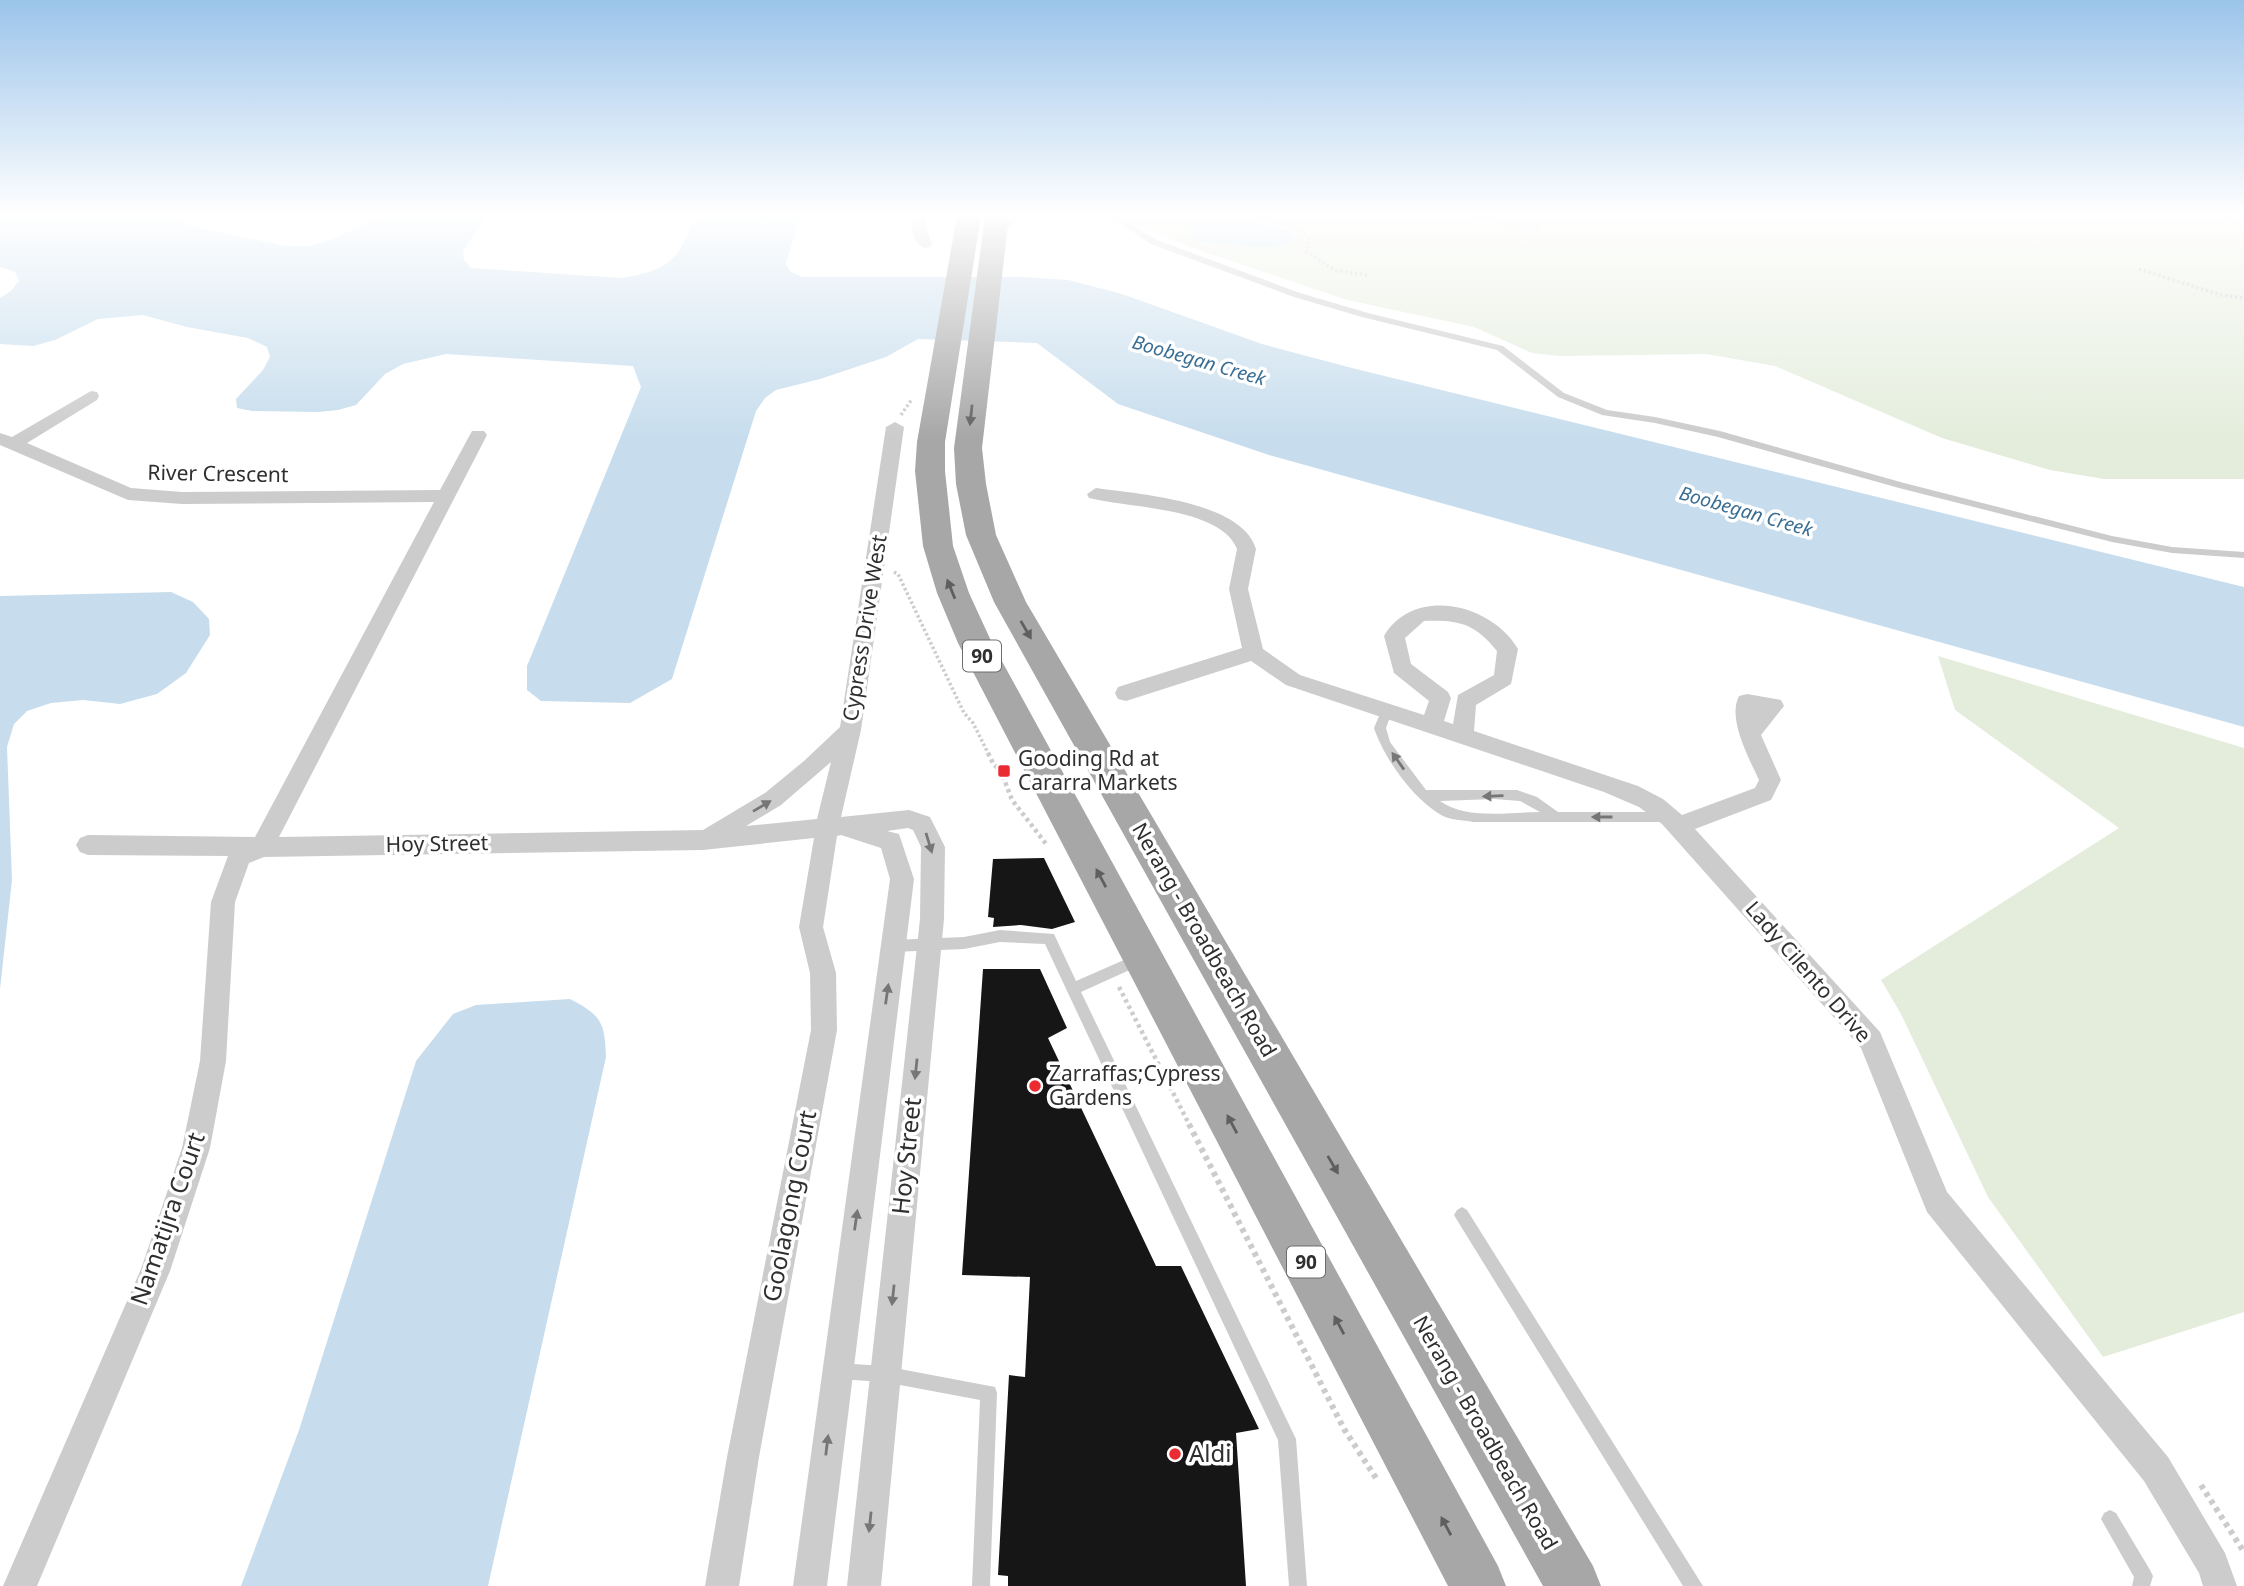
<svg xmlns="http://www.w3.org/2000/svg" width="2244" height="1586" font-family="'Noto Sans',sans-serif">
<style>
.green{fill:#e4eddc}
.water{fill:#c7dded}
.building{fill:#161616}
.lines{fill:none;stroke-linecap:round;stroke-linejoin:round}
.path-far2{stroke:#ccc;stroke-width:3.5;stroke-dasharray:2.5 2.5;stroke-linecap:butt}
.path-far1{stroke:#ccc;stroke-width:4.5;stroke-dasharray:3.5 3.5;stroke-linecap:butt}
.path{stroke:#ccc;stroke-width:6;stroke-dasharray:4.5 4.5;stroke-linecap:butt}
.service{fill:#ccc;fill-rule:evenodd}
.minor{fill:#ccc;fill-rule:evenodd}
.primary{fill:#a7a7a7;fill-rule:evenodd}
.oneway{fill:#5f5f5f}
.oneway2{fill:#767676}
.poi-dot{fill:#eb2b32;stroke:#fff;stroke-width:2.5}
.labels{text-anchor:middle;stroke-width:7;stroke-linejoin:round;paint-order:stroke}
.far-water-label{font-size:19px;font-style:italic;fill:#396e94;stroke:#fff}
.shield{fill:#fff;stroke:#6d6d6d;stroke-width:2}
.shield-label{font-size:19px;font-weight:bold;fill:#2f2f2f}
.street-label{font-size:21px;fill:#2f2f2f;stroke:#fff}
.poi-label{font-size:21px;fill:#2f2f2f;stroke:#fff;text-anchor:start}
.near-street-label{font-size:24px;fill:#2f2f2f;stroke:#fff}
.near-poi-label{font-size:24px;fill:#2f2f2f;stroke:#fff;text-anchor:start}
</style>
<rect width="100%" height="100%" fill="#fff"/>
<path class="green" d="M1123,216H2244V479H2104L2050,470L1942,438L1775,366L1706,354L1559,356L1532,353L1474,327L1347,300L1190,247L1132,224Z
M1938,656L2244,748V1312L2103,1357L1988,1197L1901,1014L1881,980L2119,828L1955,710Z"/>
<path class="water" d="M0,216H179L186,225L286,246H309L336,238L379,216H486L463,251L464,260L471,268L622,278C671,270 677,260 696,216H800L786,264L791,272L802,277H1022L1068,280L1122,294L1262,344L1348,367L2244,587V727L1269,455L1118,404L1037,343L918,339L886,357L820,379L776,390L765,398L756,411L672,679L630,703L541,701L527,690V666L641,387L633,366L446,354L403,364L385,374L356,405L338,410L318,412L252,411L237,408L236,399L263,370L270,357L267,347L248,338L187,327L143,315L98,319L55,340L33,346L0,344V298L11,291L19,281L15,272L0,267Z
M1194,216C1220,223 1276,214 1294,238C1279,256 1213,241 1191,241L1190,218Z
M171,592L193,602L209,619L210,635L186,673L157,694L120,704L83,700L51,703L27,711L14,724L7,747L12,880L0,989V596Z
M570,999C601,1015 605,1022 606,1057L488,1586H241L299,1430L416,1061L453,1014L476,1005Z"/>
<path class="building" d="M1044,858L1075,922L1052,929L1021,925L993,927L994,918L988,917L993,859Z
M983,969H1040L1067,1028L1048,1038L1156,1266H1181L1259,1429L1236,1433L1246,1586H1008V1576L998,1575L1009,1375L1025,1377L1030,1277L962,1275Z"/>
<g class="lines">
<path class="path-far2" d="M1258,216L1297,227L1309,238L1306,251L1334,270L1367,275
M1473,216L1526,221L1537,227H1513L1483,217
M2227,216L2244,224
M2139,269L2221,295L2244,298
M901,415L912,399
M894,572L898,574L964,713L973,723L989,755"/>
<path class="path-far1" d="M988,753L994,765L1001,771L1012,800L1047,845
M1119,987L1190,1126"/>
<path class="path" d="M1189,1124L1344,1429L1376,1478
M2201,1485L2244,1552"/>
<path class="service" d="M1013,216H1021L999,236H993V232Z
M1109,216H1118L1157,240L1300,293L1368,313L1503,346L1564,393L1607,410L1655,417L1720,431L1904,483L2112,536L2172,547L2244,552V558L2172,553L2112,542L1899,488L1718,437L1655,423L1602,415L1558,397L1497,350L1362,317L1294,297L1151,244Z
M1386,708L1392,712L1386,728L1390,742L1426,790H1517L1537,797L1558,812H1670L1674,813L1676,817L1674,821L1670,822H1473C1463,820 1450,820 1441,815C1413,799 1384,758 1374,728L1382,709ZM1494,799L1520,801L1540,812C1509,812 1466,820 1440,801Z
M1000,930L1054,934L1076,981L1140,953L1145,955L1147,959L1145,963L1081,992L1296,1439L1307,1586H1289L1278,1440L1045,944L1000,942L964,949L893,952L888,950L886,946L888,942L893,940L964,937Z
M1462,1207L1467,1210L1703,1586H1683L1457,1220L1454,1215L1457,1210Z
M838,1363L884,1366L995,1387L997,1393L990,1586H972L980,1400L884,1382L838,1379L832,1377L830,1371L832,1365Z
M2110,1510L2116,1513L2150,1570L2153,1576L2150,1586H2132L2134,1577L2101,1519L2104,1513Z"/>
<path class="minor" d="M913,216H927L925,225L932,244L930,247L925,248C913,245 910,226 913,216Z
M91,391L97,392L99,396L97,400L27,443L131,488L182,492L440,490L472,431H484L487,435L279,837L703,830L765,793L804,761L840,727L886,427L895,422L904,427L861,730L841,817L909,810L930,817L945,847L944,919L881,1586H847L920,919L921,847L913,830L908,828L887,831L899,834L914,879L827,1586H793L890,879L881,848L841,835L837,836L823,927L836,973L837,1030L759,1457L739,1586H705L727,1457L811,1030L810,973L799,927L814,838L703,850L264,857L249,863L235,902L226,1061L210,1148L170,1271L37,1586H3L141,1269L182,1148L200,1061L211,902L228,856L88,855L80,852L76,845L80,838L88,835L255,837L434,502L182,504L128,500L0,445V433L12,437ZM831,762L817,819L746,826L781,805Z
M1096,488C1138,494 1242,501 1256,549L1248,589L1263,649L1300,675L1424,715L1429,701L1394,673L1384,636C1414,585 1492,604 1518,649L1511,684L1476,705L1474,731L1638,786L1663,799L1682,815L1755,788L1759,780C1749,758 1727,719 1739,696L1747,694L1781,700L1784,706L1761,735L1781,780L1771,800L1695,829L1880,1032L1947,1192L2168,1457L2225,1553L2237,1586H2203L2199,1573L2144,1481L1927,1212L1861,1048L1662,824L1639,807L1604,792L1286,685L1251,661L1126,701L1118,699L1115,693L1118,687L1242,648L1229,589L1237,549C1221,507 1127,508 1089,498L1087,494ZM1424,621C1459,620 1474,623 1497,651L1494,675L1458,695L1453,724L1444,721L1451,698L1448,692L1411,664L1405,638Z"/>
<path class="primary" d="M957,216H981L945,442V471L953,546L969,593L992,643L1498,1566L1506,1586H1448L958,643L937,593L923,546L915,471L917,442Z
M985,216H1009L982,448L986,484L996,535L1026,602L1593,1566L1601,1586H1543L994,602L966,535L956,484L954,448Z"/>
</g>
<defs><path id="oneway-solid" d="M-6-.8H1V-3.2L6.5 0L1 3.2V.8H-6Z" transform="scale(1.75)"/></defs>
<g class="oneway">
<use href="#oneway-solid" transform="translate(971 415) rotate(96)"/>
<use href="#oneway-solid" transform="translate(951 589) rotate(-112)"/>
<use href="#oneway-solid" transform="translate(1026 630) rotate(60)"/>
<use href="#oneway-solid" transform="translate(1101 878) rotate(-118)"/>
<use href="#oneway-solid" transform="translate(1232 1124) rotate(-118)"/>
<use href="#oneway-solid" transform="translate(1333 1165) rotate(60)"/>
<use href="#oneway-solid" transform="translate(1339 1325) rotate(-118)"/>
<use href="#oneway-solid" transform="translate(1446 1526) rotate(-118)"/>
</g>
<g class="oneway2">
<use href="#oneway-solid" transform="translate(1398 761) rotate(-125)"/>
<use href="#oneway-solid" transform="translate(1493 796) rotate(178)"/>
<use href="#oneway-solid" transform="translate(762 806) rotate(-31)"/>
<use href="#oneway-solid" transform="translate(1602 817) rotate(-180)"/>
<use href="#oneway-solid" transform="translate(929 843) rotate(73)"/>
<use href="#oneway-solid" transform="translate(887 994) rotate(-82)"/>
<use href="#oneway-solid" transform="translate(916 1069) rotate(96)"/>
<use href="#oneway-solid" transform="translate(856 1220) rotate(-82)"/>
<use href="#oneway-solid" transform="translate(893 1295) rotate(96)"/>
<use href="#oneway-solid" transform="translate(827 1445) rotate(-83)"/>
<use href="#oneway-solid" transform="translate(870 1522) rotate(96)"/>
</g>
<linearGradient id="sky" x2="0" y2="1"><stop stop-color="#9bc4ea"/><stop offset="0.49" stop-color="#fff"/><stop offset="1" stop-color="#fff" stop-opacity="0"/></linearGradient>
<rect width="2244" height="438" fill="url(#sky)"/>
<g class="poi-dot">
<rect x="997" y="764" width="14" height="14" rx="3.5"/>
<circle cx="1035" cy="1086" r="7"/>
<circle cx="1175" cy="1454" r="7"/>
</g>
<g class="labels">
<g class="far-water-label">
<text transform="translate(1199 360) rotate(16)" y="7">Boobegan Creek</text>
<text transform="translate(1746 511) rotate(16)" y="7">Boobegan Creek</text>
</g>
<g class="shield">
<rect x="963" y="640.5" width="38" height="31" rx="5"/>
<rect x="1287" y="1246.5" width="38" height="31" rx="5"/>
</g>
<g class="shield-label">
<text x="982" y="663">90</text>
<text x="1306" y="1269">90</text>
</g>
<g class="street-label">
<text transform="translate(218 474) rotate(1)" y="7">River Crescent</text>
<text transform="translate(865 628) rotate(-81)" y="7">Cypress Drive West</text>
<text transform="translate(437 844) rotate(-1)" y="7">Hoy Street</text>
<text transform="translate(1204 940) rotate(60)" y="7">Nerang - Broadbeach Road</text>
<text transform="translate(1808 972) rotate(49)" y="7">Lady Cilento Drive</text>
<text transform="translate(1485 1433) rotate(60)" y="7">Nerang - Broadbeach Road</text>
</g>
<g class="poi-label">
<text x="1018" y="766">Gooding Rd at<tspan x="1018" dy="24">Cararra Markets</tspan></text>
<text x="1049" y="1081">Zarraffas;Cypress<tspan x="1049" dy="24">Gardens</tspan></text>
</g>
<g class="near-street-label">
<text transform="translate(907 1156) rotate(-84)" y="8">Hoy Street</text>
<text transform="translate(790 1206) rotate(-79)" y="8">Goolagong Court</text>
<text transform="translate(168 1219) rotate(-71)" y="8">Namatijra Court</text>
</g>
<g class="near-poi-label">
<text x="1189" y="1462">Aldi</text>
</g>
</g>
</svg>
